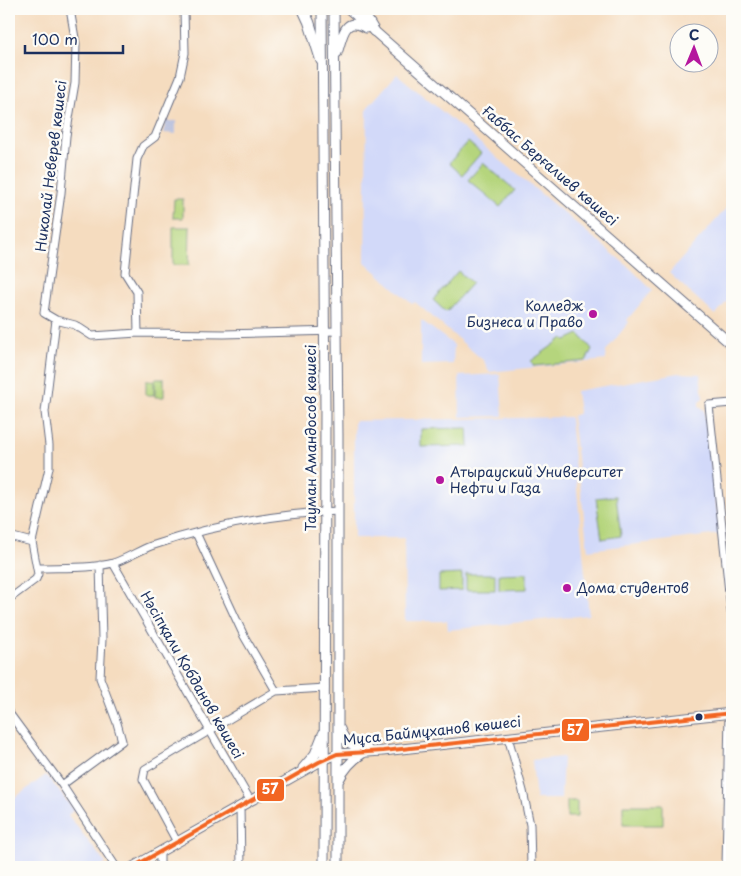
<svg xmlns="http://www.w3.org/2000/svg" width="741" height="876" font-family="'Playpen Sans',sans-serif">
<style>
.built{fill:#d2d9f9}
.industrial{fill:#bcc3de}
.green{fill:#b5d57d;stroke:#68826e}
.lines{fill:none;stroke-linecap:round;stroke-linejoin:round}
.minor-casing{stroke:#676c80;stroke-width:9}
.major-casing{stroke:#676c80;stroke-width:11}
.highway-casing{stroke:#676c80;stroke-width:12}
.minor{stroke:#fff;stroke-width:7}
.major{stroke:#fff;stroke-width:9}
.highway{stroke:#fff;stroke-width:10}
.bus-1-casing{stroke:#fdfcf7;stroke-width:8}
.bus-1{stroke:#f26522;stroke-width:4}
.poi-dot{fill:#b5179e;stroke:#fdfcf7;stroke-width:2}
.bus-dot{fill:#1b2f5e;stroke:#fdfcf7;stroke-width:2}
.labels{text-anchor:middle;stroke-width:5;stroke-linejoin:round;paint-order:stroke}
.street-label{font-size:14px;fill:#1b2f5e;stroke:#fdfcf7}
.poi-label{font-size:14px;fill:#1b2f5e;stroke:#fdfcf7;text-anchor:start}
.line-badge{stroke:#fdfcf7;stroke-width:2}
.badge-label{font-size:14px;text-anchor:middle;font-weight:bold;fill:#fff}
</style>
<rect width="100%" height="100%" fill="#fdfcf7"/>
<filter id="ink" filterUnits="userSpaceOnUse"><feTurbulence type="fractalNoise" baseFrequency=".02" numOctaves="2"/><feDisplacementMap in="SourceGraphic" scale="10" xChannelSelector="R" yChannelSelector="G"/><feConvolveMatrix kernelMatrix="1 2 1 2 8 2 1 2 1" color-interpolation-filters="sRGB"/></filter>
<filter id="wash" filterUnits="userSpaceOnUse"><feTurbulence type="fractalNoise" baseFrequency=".0096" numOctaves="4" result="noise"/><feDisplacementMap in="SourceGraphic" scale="20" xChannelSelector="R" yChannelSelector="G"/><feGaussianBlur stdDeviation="1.12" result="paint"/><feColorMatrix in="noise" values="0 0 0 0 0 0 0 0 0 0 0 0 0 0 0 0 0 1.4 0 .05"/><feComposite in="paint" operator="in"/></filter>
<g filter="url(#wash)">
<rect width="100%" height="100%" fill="#f5dcbf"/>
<path class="built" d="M397,74L630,268L652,290L627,320L629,322L606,351V360L489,372L484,361L415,302L412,304L365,262L367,108Z
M732,202V296L715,315L669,273Z
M421,320L454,345L453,364L421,365Z
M679,373L700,374L703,398L699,401V407L704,410L720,534L588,550L572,416L579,413L576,391Z
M500,374L503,416L460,417L459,376Z
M570,417L589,615L448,630L447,621H405L404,538H354V421Z
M563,757L561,799H536L532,760Z
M46,775L74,810L68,815L106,864L99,867H9V802Z"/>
<path class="industrial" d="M165,121H176V134L164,133Z"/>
<path class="green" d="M468,142L481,153L462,175L449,163Z
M483,163L515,190L500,207L468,180Z
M174,199H183V218H173Z
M173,227H190L189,265H173Z
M458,271L472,283L446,312L433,300Z
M579,334L592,349L586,361L534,366L531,361L563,338L566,340Z
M155,379H164V397H155Z
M146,381H154V395H146Z
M468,428L469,446L421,447V429Z
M616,496L621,536L602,539L596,498Z
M527,573V589L499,590V574Z
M462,574V590L439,591V575Z
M466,574H495V590H466Z
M567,801H577V817H567Z
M623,805H663V825H623Z"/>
</g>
<g filter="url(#ink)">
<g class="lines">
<g class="minor-casing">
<path id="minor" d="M70,9L76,44L75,83L66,136L61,193L44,313L56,320L75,325L92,336L138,333L224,334L337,331
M138,333L137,292L125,273L137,159L143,146L155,137L180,77L185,53L184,9
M732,403L709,405L732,620
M196,533L244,636L276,691
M9,536L32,542
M113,563L250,800
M37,568C59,567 92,569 113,563C126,559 138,551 151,546C211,526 275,514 338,511
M9,599L36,579L38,574L32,542L49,468V445L45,412L56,320
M9,713L62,785L116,867
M508,737L523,791L530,825L531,867
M62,785L122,741L117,723L100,678L102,639L100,565
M240,806L241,867
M177,842L143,779L145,769L276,691L325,688
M160,853V867
M726,867L729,713"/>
</g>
<g class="major-casing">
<path id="major" d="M322,9L325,409L324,867
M334,9L338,435V867
M349,9L732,345
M337,53C343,37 343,15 366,28
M340,729C344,743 354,746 367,749
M303,768L315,754L323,734
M339,780C344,769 352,760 363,753
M133,867L319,762L337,754L383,751L732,713"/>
</g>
<g class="highway-casing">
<path id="highway" d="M303,9L309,22L321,60
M361,9L374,31"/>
</g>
<use href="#minor" class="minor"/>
<use href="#major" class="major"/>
<use href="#highway" class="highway"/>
<g class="bus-1-casing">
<path id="bus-1" d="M133,867L319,762L337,754L383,751L732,713"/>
</g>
<use href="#bus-1" class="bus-1"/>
</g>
</g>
<g class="poi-dot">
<circle cx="593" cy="314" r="5"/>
<circle cx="440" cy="480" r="5"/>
<circle cx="567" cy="588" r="5"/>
</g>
<circle class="bus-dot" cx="699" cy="717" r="4.5"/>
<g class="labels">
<g class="street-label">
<text transform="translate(51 166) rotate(-83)" y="5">Николай Неверев көшесі</text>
<text transform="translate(550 166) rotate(41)" y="5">Ғаббас Берғалиев көшесі</text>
<text transform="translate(311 438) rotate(-90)" y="5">Тауман Амандосов көшесі</text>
<text transform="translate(192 675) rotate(60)" y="5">Нәсіпқали Қобданов көшесі</text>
<text transform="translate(432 731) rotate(-6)" y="5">Мұса Баймұханов көшесі</text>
</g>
<g class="poi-label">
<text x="583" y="311" text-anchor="end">Колледж<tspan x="583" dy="16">Бизнеса и Право</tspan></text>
<text x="450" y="477">Атырауский Университет<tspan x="450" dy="16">Нефти и Газа</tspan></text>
<text x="577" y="593">Дома студентов</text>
</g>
</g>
<g class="line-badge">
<rect x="561" y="718" width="29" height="24" rx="5" fill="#f26522"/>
<rect x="256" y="778" width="29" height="24" rx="5" fill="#f26522"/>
</g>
<g class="badge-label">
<text x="575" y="735">57</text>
<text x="270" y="794">57</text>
</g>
<rect width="741" height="876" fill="none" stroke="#fdfcf7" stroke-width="30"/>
<g transform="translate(694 48) rotate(1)"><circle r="24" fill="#fdfcf7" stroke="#a3aaba"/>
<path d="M0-4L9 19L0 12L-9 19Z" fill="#b5179e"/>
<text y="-8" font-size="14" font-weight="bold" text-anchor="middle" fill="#1b2f5e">С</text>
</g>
<path d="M25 45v8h98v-8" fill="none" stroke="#1b2f5e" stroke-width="2.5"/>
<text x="32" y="45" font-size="15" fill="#1b2f5e" stroke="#fdfcf7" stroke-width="4" paint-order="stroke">100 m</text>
</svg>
